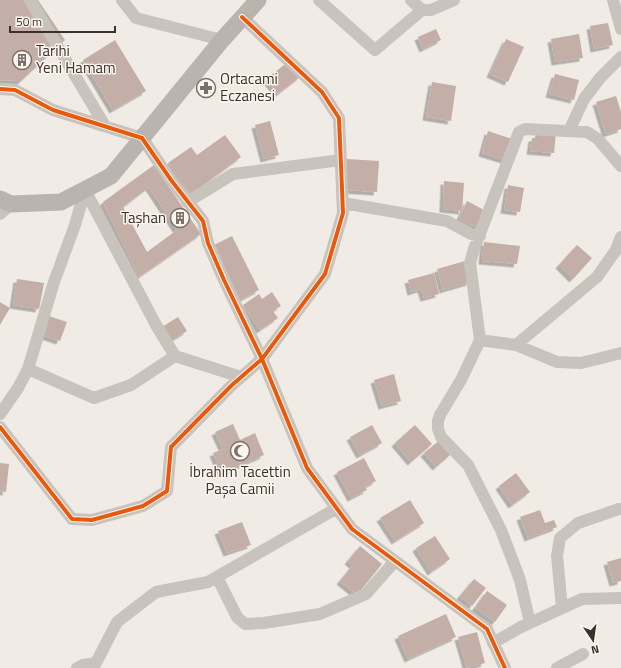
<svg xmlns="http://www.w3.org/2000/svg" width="621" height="668" font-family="'Titillium Web',sans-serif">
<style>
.building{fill:#c3afa7;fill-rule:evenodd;filter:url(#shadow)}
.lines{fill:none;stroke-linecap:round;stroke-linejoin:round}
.street{stroke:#c9c3be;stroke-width:12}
.secondary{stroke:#bab3ae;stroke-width:17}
.cycleway-casing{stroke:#fbf5ee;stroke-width:6}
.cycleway{stroke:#e8590c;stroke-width:4}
.labels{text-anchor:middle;stroke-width:3;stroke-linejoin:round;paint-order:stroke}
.poi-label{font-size:15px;fill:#3b302b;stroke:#fbf5ee;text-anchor:start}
</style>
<defs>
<filter id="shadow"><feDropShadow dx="-3.5" dy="3.5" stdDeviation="0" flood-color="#0004"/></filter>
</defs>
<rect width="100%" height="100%" fill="#f0ebe5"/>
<path class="building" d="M0,0H38L65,40L21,81L0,80Z
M608,23L613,45L594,49L590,26Z
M436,29L441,40L423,49L418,37Z
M579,34L583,58L555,62L551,39Z
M506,39L524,47L508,82L490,74Z
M115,40L146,91L113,110L83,60Z
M288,62L300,77L278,94L266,79Z
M555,74L579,80L574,100L549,94Z
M432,82L456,86L451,121L426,117Z
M616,96L621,112V129L606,134L596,102Z
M270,121L279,155L264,159L255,125Z
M488,131L512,139L505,160L482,153Z
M539,131L556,132L554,153L530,151L532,138H538Z
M225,135L241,157L191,194L168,163L191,147L197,155Z
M347,159L379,161L377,192L345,190Z
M154,165L201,234L139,277L103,202ZM149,187L177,230L147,252L123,207Z
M444,181L464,183L462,211L443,209Z
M508,185L524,188L520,212L504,210Z
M467,201L486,211L478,228L459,219Z
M232,236L259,290L240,300L212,246Z
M484,242L520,246L517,264L482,261Z
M577,245L592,258L573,279L559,265Z
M465,261L470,282L443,290L437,269Z
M434,273L439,294L424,298L421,289L411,292L408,280Z
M17,279L44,283L39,309L13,305Z
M272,292L281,306L273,311L278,318L260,330L243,305L259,294L262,299Z
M0,302L10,308L0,325Z
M49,316L67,322L60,341L42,335Z
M178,317L187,331L171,341L162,327Z
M394,374L401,401L382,406L374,380Z
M233,424L240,440L255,433L264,455L222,474L213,453L223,449L215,432Z
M372,425L382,443L360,455L350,437Z
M415,425L432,444L411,462L395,443Z
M440,440L451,454L436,467L424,453Z
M364,458L376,481L365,487L367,490L351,498L337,472Z
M0,463L9,464L6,492L0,491Z
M516,473L530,492L512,505L499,486Z
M410,500L424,523L395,541L380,518Z
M540,510L545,523L554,520L557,527L528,538L520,517Z
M242,522L251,545L227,553L218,531Z
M435,536L450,559L431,572L416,548Z
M360,546L382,564L357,595L340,581L353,565L348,561Z
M621,558V581L613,583L607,562Z
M474,579L486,588L472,606L460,596Z
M487,591L507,605L495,622L475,608Z
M446,614L456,637L408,659L398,636Z
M477,632L485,663L467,668L458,637Z"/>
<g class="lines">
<path class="street" d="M30,0L105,126
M122,0L136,18L222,40
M319,0L375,50L422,10
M411,0L422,10H431L454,0
M613,0L621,29
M0,89L15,90L53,110L142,138L171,180L203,221L208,243L224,280L262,359L307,468L352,529L487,629L505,668
M569,131L584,99L600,78L621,57
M621,166L598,139L587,132L525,129L519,132L474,249L470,263L480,340L516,345L557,362L581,363L621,353
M85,190L156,325L175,356L241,377
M187,202L233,174L341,160
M343,203L447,221L471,234L480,236
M0,214L11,204
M480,340L461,380L440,415L438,421V429L441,437L468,465L501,530L520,580L530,623
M516,345L597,277L616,250L621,237
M28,369L94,398L131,385L175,356
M0,414L18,388L28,369L54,282L75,225L85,190
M0,427L72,519L92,520L143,506L167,491L171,447L232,385L262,359L325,274L343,213L339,118L322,92L242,17
M217,577L237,617L245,624L264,623L320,614L366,594L395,561
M562,608L557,556L560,538L578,523L619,509
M493,643L521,627L582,599L621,598
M96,663L117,622L156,592L208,582L337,508
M77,668L83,665L96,663
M557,668L583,654"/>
<path class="secondary" d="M0,199L11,204L61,202L111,176L222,40L258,0"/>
<g class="cycleway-casing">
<path id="cycleway" d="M0,89L15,90L53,110L142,138L171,180L203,221L208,243L224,280L262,359L307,468L352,529L487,629L505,668
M0,427L72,519L92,520L143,506L167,491L171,447L232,385L262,359L325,274L343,213L339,118L322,92L242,17"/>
</g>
<use href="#cycleway" class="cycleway"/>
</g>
<defs>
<g id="building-ring" transform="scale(1)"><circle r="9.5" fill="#fbf5ee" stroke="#7a716c" stroke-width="1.5"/><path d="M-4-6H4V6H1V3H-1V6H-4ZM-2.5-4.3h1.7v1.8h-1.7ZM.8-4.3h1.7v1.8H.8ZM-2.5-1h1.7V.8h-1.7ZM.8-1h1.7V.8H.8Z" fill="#7a716c"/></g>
<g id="pharmacy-ring" transform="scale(1)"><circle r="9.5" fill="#fbf5ee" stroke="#7a716c" stroke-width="1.5"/><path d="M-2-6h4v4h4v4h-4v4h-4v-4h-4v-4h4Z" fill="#7a716c"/></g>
<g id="mosque-ring" transform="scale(1)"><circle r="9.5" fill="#fbf5ee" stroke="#7a716c" stroke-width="1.5"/><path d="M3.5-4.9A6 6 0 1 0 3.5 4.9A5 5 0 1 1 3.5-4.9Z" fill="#7a716c"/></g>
</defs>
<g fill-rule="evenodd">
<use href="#building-ring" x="22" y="60"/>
<use href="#pharmacy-ring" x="206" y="88"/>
<use href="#building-ring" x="180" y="218"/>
<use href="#mosque-ring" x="240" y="451"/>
</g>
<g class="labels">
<g class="poi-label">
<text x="36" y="56">Tarihi<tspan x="36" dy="17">Yeni Hamam</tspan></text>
<text x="220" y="84">Ortacami<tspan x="220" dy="17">Eczanesi</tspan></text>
<text x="166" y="223" text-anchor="end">Taşhan</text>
<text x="240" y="477" text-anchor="middle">İbrahim Tacettin<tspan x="240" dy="17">Paşa Camii</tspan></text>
</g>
</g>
<g transform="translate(593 640) rotate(167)" stroke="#fbf5ee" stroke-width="3" paint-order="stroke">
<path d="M0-3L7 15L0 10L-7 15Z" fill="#3b302b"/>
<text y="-6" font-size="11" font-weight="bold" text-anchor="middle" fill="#3b302b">N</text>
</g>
<path d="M10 26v6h105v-6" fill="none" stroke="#3b302b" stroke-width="2"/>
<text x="16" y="26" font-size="12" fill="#3b302b" stroke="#fbf5ee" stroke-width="3" paint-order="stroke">50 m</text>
</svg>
